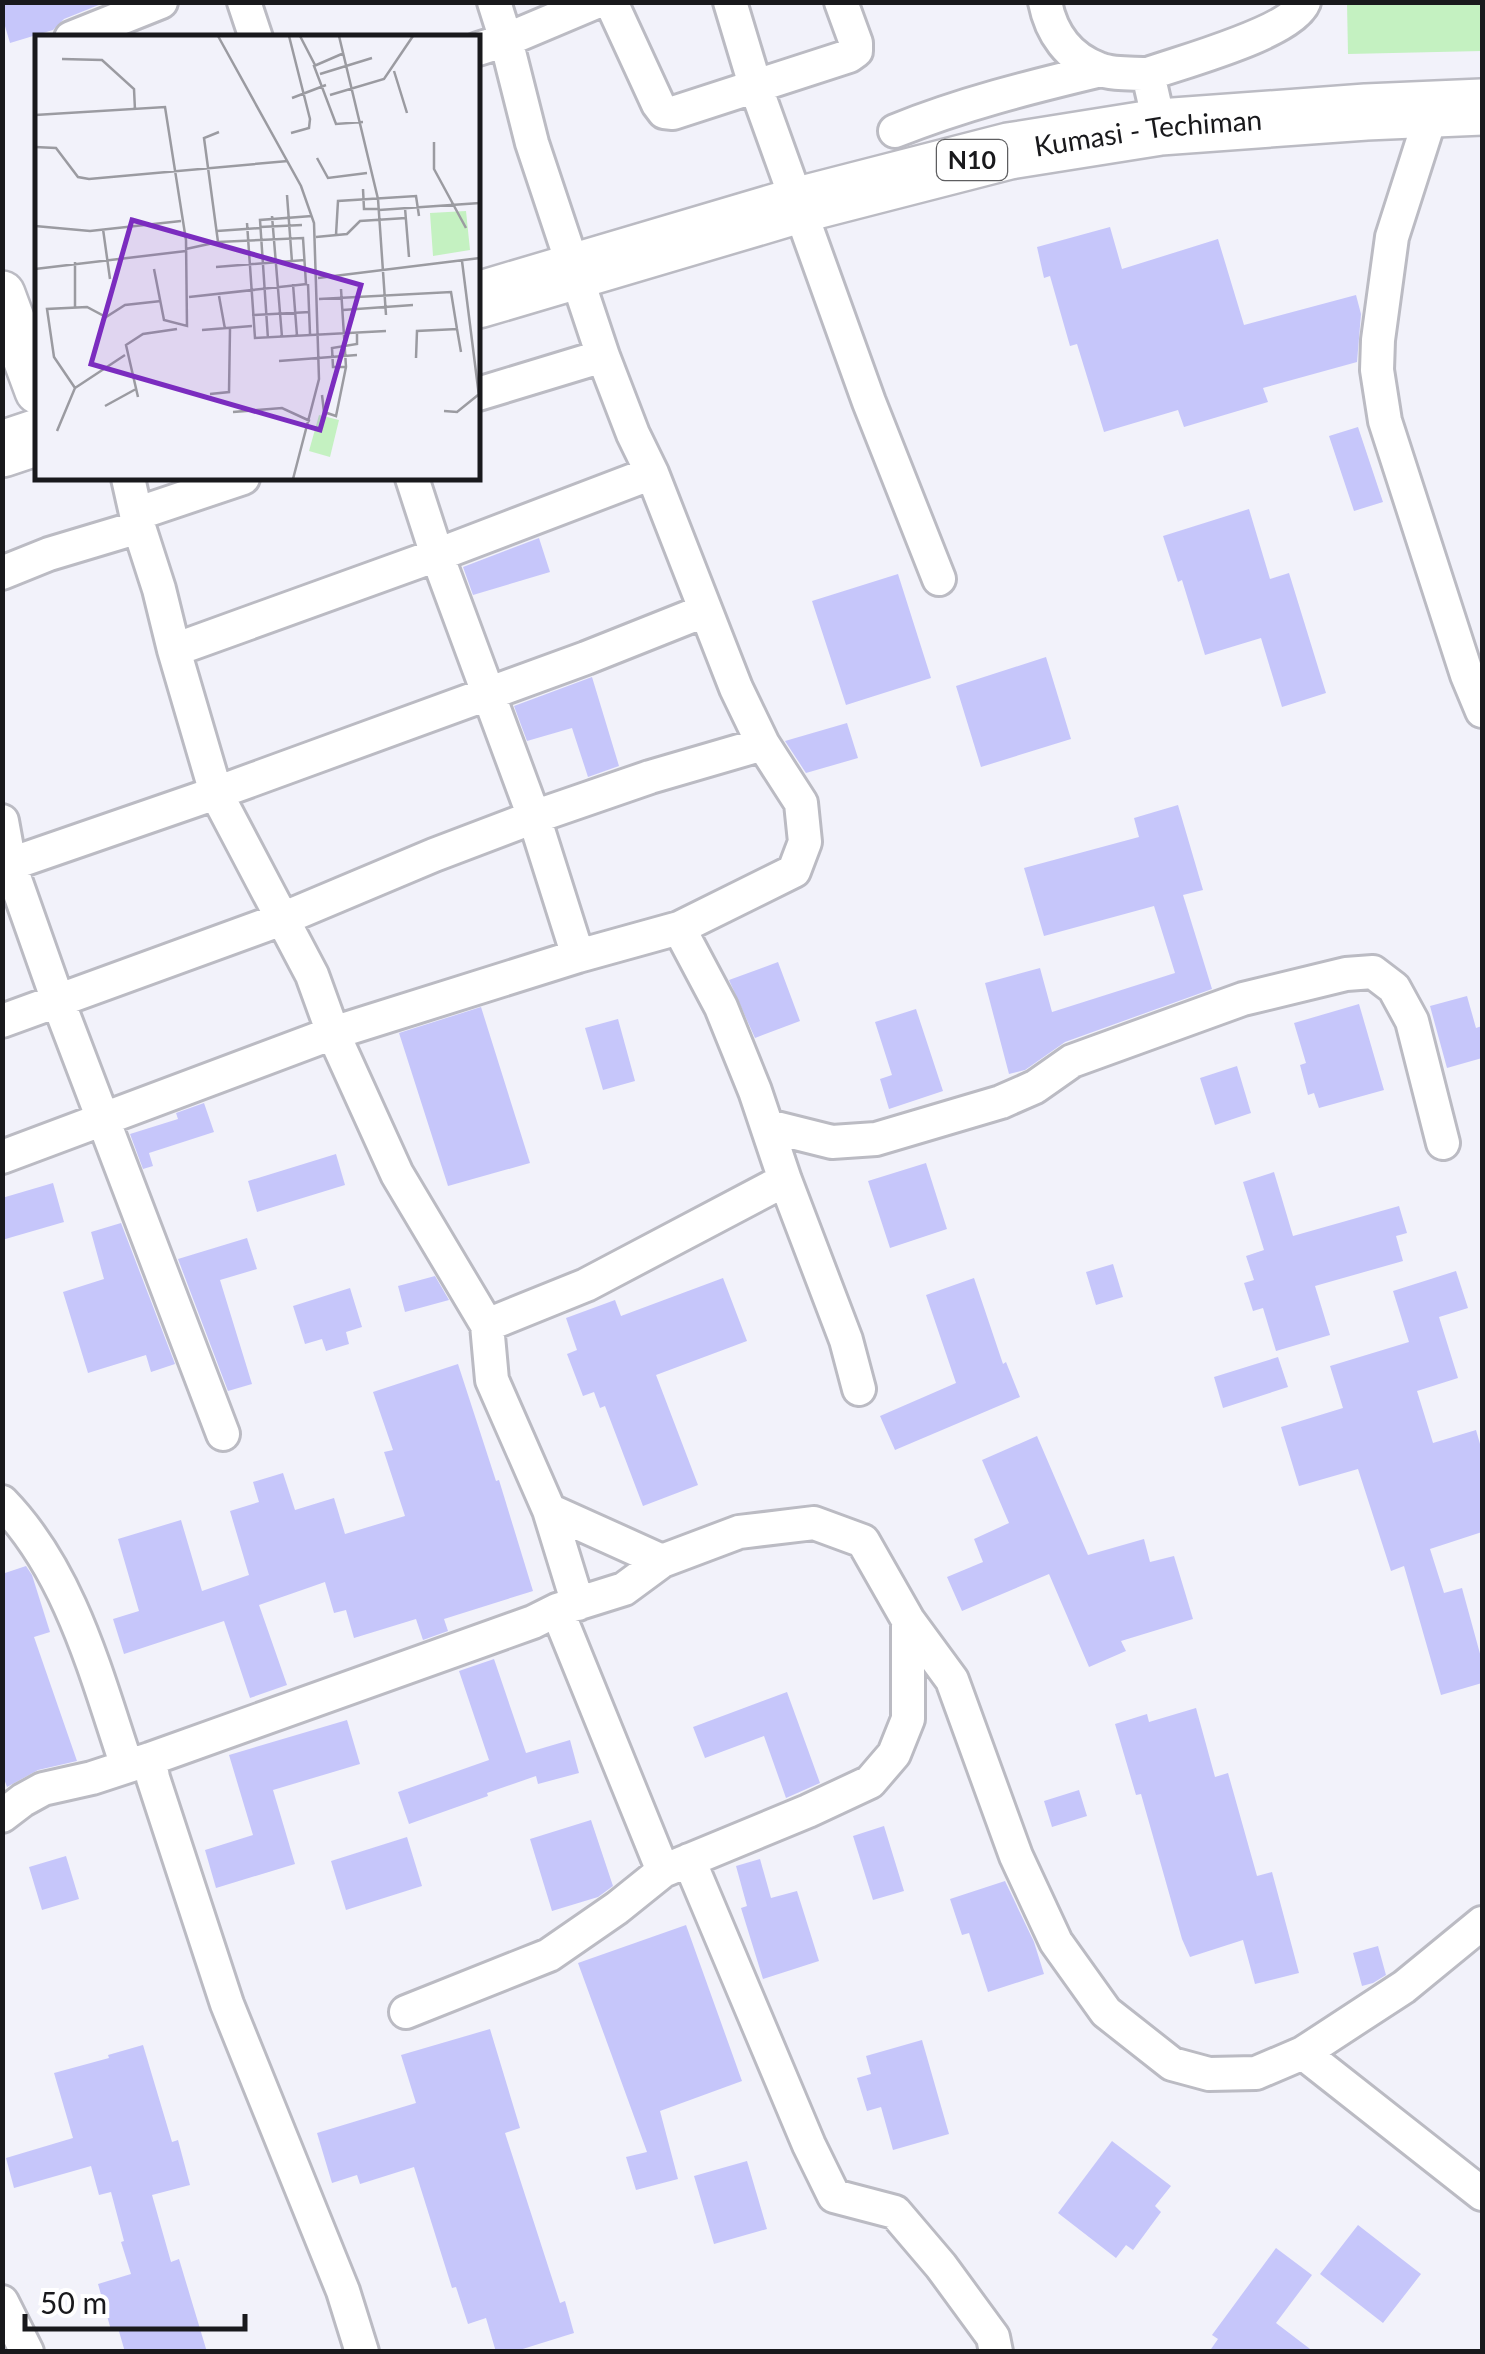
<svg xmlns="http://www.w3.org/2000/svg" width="1485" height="2354" font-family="Lato,sans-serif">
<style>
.green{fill:#c4f1c1}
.building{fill:#c6c6fa}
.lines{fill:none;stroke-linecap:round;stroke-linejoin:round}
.minor-casing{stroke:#bbbbc3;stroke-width:38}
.secondary-casing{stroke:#bbbbc3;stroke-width:50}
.trunk-casing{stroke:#bbbbc3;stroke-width:60}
.minor{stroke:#fff;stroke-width:32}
.secondary{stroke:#fff;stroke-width:45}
.trunk{stroke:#fff;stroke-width:55}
.labels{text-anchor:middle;stroke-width:9;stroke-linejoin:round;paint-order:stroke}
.shield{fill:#fff;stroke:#5e5e60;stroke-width:2.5}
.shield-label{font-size:25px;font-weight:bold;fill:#19191c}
.street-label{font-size:28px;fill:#19191c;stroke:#fff}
.inset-road{fill:none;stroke:#9b9ba1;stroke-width:2.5}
.view{fill:#7b2cbf;fill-opacity:0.15;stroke:#7b2cbf;stroke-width:5}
.inset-edge{fill:none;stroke:#19191c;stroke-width:5}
</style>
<rect width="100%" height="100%" fill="#f2f2fa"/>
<path class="green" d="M1347,3H1482V51L1348,54Z"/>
<path class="building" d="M2,2H106L64,19L53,30L10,43L2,16Z
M1110,227L1122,269L1218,239L1244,325L1356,295L1361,314L1357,362L1263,388L1268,402L1184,427L1178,410L1104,432L1077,344L1070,346L1050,276L1044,278L1037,247Z
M1358,427L1383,502L1354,511L1329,436Z
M1249,509L1270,579L1289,573L1326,693L1282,707L1261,638L1205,655L1182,580L1178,582L1163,536Z
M539,538L550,572L473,595L463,567Z
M898,574L931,678L846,705L812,601Z
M1046,657L1071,739L981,767L956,686Z
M592,677L619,766L588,777L572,728L527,741L514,706Z
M847,723L858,758L806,773L785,741Z
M1178,805L1203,890L1183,895L1212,989L1065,1042L1025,1070L1009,1074L985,983L1040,968L1052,1012L1175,973L1154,906L1044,936L1024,868L1139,837L1134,818Z
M778,962L800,1021L755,1038L729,980Z
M1467,996L1476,1028L1482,1026V1058L1447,1068L1430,1006Z
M1359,1004L1384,1090L1319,1108L1314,1093L1308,1095L1300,1065L1306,1063L1294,1023Z
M481,1007L530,1163L448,1186L399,1033Z
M916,1009L943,1091L889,1109L880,1079L892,1075L875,1022Z
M618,1019L635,1081L603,1090L585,1028Z
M1237,1066L1251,1113L1215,1125L1200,1078Z
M204,1103L214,1132L149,1153L153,1166L143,1169L130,1134L178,1119L176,1113Z
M336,1154L345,1185L257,1212L248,1181Z
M926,1163L947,1229L890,1248L868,1181Z
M1274,1172L1293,1236L1399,1206L1407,1233L1396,1236L1403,1261L1315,1286L1330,1335L1276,1351L1263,1308L1253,1311L1244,1283L1254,1280L1246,1256L1264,1250L1243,1182Z
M53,1183L64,1222L2,1240V1198Z
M121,1223L175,1364L151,1372L146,1355L88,1373L63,1292L104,1279L91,1232Z
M247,1238L257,1269L220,1280L252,1384L228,1391L178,1259Z
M1113,1264L1123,1297L1096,1305L1086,1272Z
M1456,1271L1468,1308L1439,1317L1458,1378L1417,1391L1433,1443L1476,1430L1482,1451V1532L1430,1549L1444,1593L1462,1588L1482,1661V1683L1441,1695L1404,1566L1391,1571L1358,1469L1299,1486L1281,1427L1343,1408L1330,1366L1409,1342L1393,1291Z
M435,1276L449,1300L405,1312L398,1286Z
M723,1278L747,1341L656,1375L698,1485L643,1506L605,1406L600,1408L594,1392L583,1396L567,1354L577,1350L566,1318L615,1300L621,1316Z
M974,1278L1003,1364L1006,1362L1020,1397L895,1450L880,1416L956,1383L926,1295Z
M350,1288L362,1327L346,1332L349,1344L326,1351L322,1339L305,1344L293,1306Z
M1278,1357L1288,1387L1223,1408L1214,1377Z
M458,1364L496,1481L499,1480L533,1591L444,1619L448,1631L423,1640L416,1619L354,1638L346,1610L334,1613L325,1582L259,1605L287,1685L250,1698L224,1621L124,1654L113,1619L139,1611L118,1539L181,1520L202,1591L249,1575L230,1511L259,1502L253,1482L283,1473L295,1510L334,1498L345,1534L405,1516L384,1452L393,1450L373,1392Z
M1037,1436L1088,1555L1144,1539L1150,1562L1174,1556L1193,1619L1121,1641L1126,1651L1089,1667L1049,1574L962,1611L947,1577L983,1562L974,1539L1009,1523L982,1460Z
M26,1566L32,1575L50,1632L34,1637L77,1761L38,1770L7,1787L2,1773V1574Z
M494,1659L526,1753L570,1740L579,1773L538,1784L536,1776L487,1793L488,1796L409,1824L398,1792L489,1760L459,1671Z
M787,1692L820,1783L786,1798L764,1736L705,1758L693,1727Z
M1196,1708L1215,1777L1228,1773L1257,1876L1272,1872L1299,1973L1255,1984L1243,1940L1190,1957L1182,1939L1141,1794L1136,1795L1115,1724L1147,1714L1149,1722Z
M347,1720L360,1764L273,1790L295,1864L216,1888L205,1850L253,1835L229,1755Z
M1079,1790L1087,1816L1052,1827L1044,1801Z
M591,1820L613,1886L598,1897L552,1911L530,1839Z
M884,1826L904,1891L873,1900L853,1836Z
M407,1837L422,1886L346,1910L331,1861Z
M66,1856L79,1899L42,1910L29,1867Z
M760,1859L771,1898L797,1891L819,1961L763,1979L741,1908L747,1906L736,1866Z
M1005,1881L1034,1942L1044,1974L988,1992L969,1933L962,1935L950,1899Z
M686,1925L742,2081L660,2111L678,2179L636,2190L626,2157L647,2152L578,1963Z
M1378,1946L1386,1975L1373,1983L1362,1986L1353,1953Z
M490,2029L520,2128L505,2133L560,2303L565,2301L574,2333L513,2352H496L486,2318L468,2324L456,2287L452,2288L414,2167L360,2184L357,2175L332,2183L317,2133L416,2103L401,2055Z
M922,2040L949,2134L893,2150L881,2107L867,2111L857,2078L871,2074L866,2056Z
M143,2045L172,2142L178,2140L190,2185L152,2195L171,2262L179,2259L207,2352H125L118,2328L111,2330L98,2284L131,2274L121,2242L124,2241L111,2192L99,2195L91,2166L14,2188L6,2158L73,2138L54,2073L109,2058L108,2055Z
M1112,2141L1171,2186L1155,2206L1161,2212L1133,2250L1126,2245L1116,2258L1058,2213Z
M747,2161L767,2229L714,2244L694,2176Z
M1358,2225L1421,2274L1383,2323L1320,2274Z
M1276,2248L1312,2275L1276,2323L1314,2352H1209L1218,2339L1212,2335Z"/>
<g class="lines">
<g class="minor-casing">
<path id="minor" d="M244,2L256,38
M611,2L658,104L664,112L673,113L849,56L856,51V43L841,2
M730,2L755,85L869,402L939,579
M1045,2C1051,33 1069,58 1099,69C1113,75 1133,73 1148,74L1160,127
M71,38L161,2
M478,49L506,40L596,2
M1148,74C1181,62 1292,33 1304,2
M1433,109L1392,237L1378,340L1377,370L1385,421L1467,675L1482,711
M895,131C962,104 1030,87 1101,70
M478,394L603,356
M128,478L139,527L159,589L174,650L216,793L312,975L333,1033L397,1174L487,1325L492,1380L549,1510L578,1604
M412,478L437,555L534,817L578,956
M136,514L243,478
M2,573L49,554L139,527
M174,650L437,555L652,473
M2,821L10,865L58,1001L223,1434
M2,867L216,793L586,658L704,611
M679,928L721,1007L755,1091L785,1180L846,1340L859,1389
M2,1021L282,919L434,855L534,817L650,777L763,744
M768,1126L832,1142L876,1139L1001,1102L1035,1087L1072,1061L1243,999L1346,974L1373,972L1394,988L1412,1021L1443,1143
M2,1157L333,1033L578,956L679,928L794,871L805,842L801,803L763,744L736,688L652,473L633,434L603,356L532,143L506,40L494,2
M487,1325L586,1285L785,1180
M2,1502C71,1573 96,1675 127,1766
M549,1510L662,1561
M557,1610L663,1871
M908,1620L952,1680L1016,1856L1056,1942L1106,2012L1172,2064L1209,2074L1256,2073L1303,2053L1404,1987L1482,1923
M150,1759L153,1778L227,2004L343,2291L362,2352
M2,1816L23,1800L43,1789L92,1778L150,1759L533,1622L557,1610L624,1589L662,1561L739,1532L814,1523L863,1541L908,1620V1719L894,1754L870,1782L808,1811L663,1871L617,1908L549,1955L406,2012
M689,1860L809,2145L834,2196L895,2212L941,2266L993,2337L996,2352
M1303,2053L1482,2194
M2,2302L27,2352"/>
</g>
<g class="secondary-casing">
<path id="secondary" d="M2,294L38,391"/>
</g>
<g class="trunk-casing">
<g id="trunk">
<path id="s1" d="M478,300L799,205L1009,151L1160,127L1366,112L1482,107"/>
<path d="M2,449L38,437"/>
</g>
</g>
<use href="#minor" class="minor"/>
<use href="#secondary" class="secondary"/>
<use href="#trunk" class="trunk"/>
</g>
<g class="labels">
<rect class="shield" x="937" y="140" width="70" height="40" rx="8"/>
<g class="shield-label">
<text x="972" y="169">N10</text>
</g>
<g class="street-label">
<text dy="10" stroke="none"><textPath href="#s1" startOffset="692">Kumasi - Techiman</textPath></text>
</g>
</g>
<g transform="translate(35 35)">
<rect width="445" height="445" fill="#f2f2fa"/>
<path d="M431,176L435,215L398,221L395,178ZM284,380L304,385L295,422L274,416Z" fill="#c4f1c1"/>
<path class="inset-road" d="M183,1L266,151L279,188L284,344L258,444M254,1L275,84L274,93L256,98M265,1L280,30M304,1L343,164L351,280M309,18L279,31L301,89L328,87M27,24L67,25L99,54L100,75M359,36L372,78M285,39L337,23M295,60L349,44L378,1M257,63L291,50M0,80L130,72L151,205L152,291L129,285L119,234M184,97L169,103L183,207L268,203L271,249M399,107V134L431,193M0,112L21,113L43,142L54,144L253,126M282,123L293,143L332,138M328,154L329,174H344M252,160L257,227M370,173L374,222M344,175L445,168M237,181L247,302M212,188L220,303L351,296M0,191L55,196L146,186M225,192L267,190M68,194L75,244M182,196L225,193M301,200L303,166L381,161L384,181M281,202L312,199L325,186L371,183M151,214L183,207M427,226L445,369M40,227V272M181,232L270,225M0,234L151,216M283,243L445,223M258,249L262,301M273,249L275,299M184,261L190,294M154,262L272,249M284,264L416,257L422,294M308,275L378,270M217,280L275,277M167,295L217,291M233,304L225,185L277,181M381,323L382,296L422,294L426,317M244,326L322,320M311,332H298L297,313L322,309V298M40,353L90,320M175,359L194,357L195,294M287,360L289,377L301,381L311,332L306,254M103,362L91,310L108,299L142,294M70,371L101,354M409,376L422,377L443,360M198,377L247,373L275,386M22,396L40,353L19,322L12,274L52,272L71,282L90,270L126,266"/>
<path class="view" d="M97,185L326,250L285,395L56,329Z"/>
<rect width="445" height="445" class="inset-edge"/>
</g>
<rect width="1485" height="2354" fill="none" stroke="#19191c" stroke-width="10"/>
<path d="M25 2314v15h220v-15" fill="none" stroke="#19191c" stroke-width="5"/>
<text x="40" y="2314" font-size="30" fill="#19191c" stroke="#ffffff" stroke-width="8" paint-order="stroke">50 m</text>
</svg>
